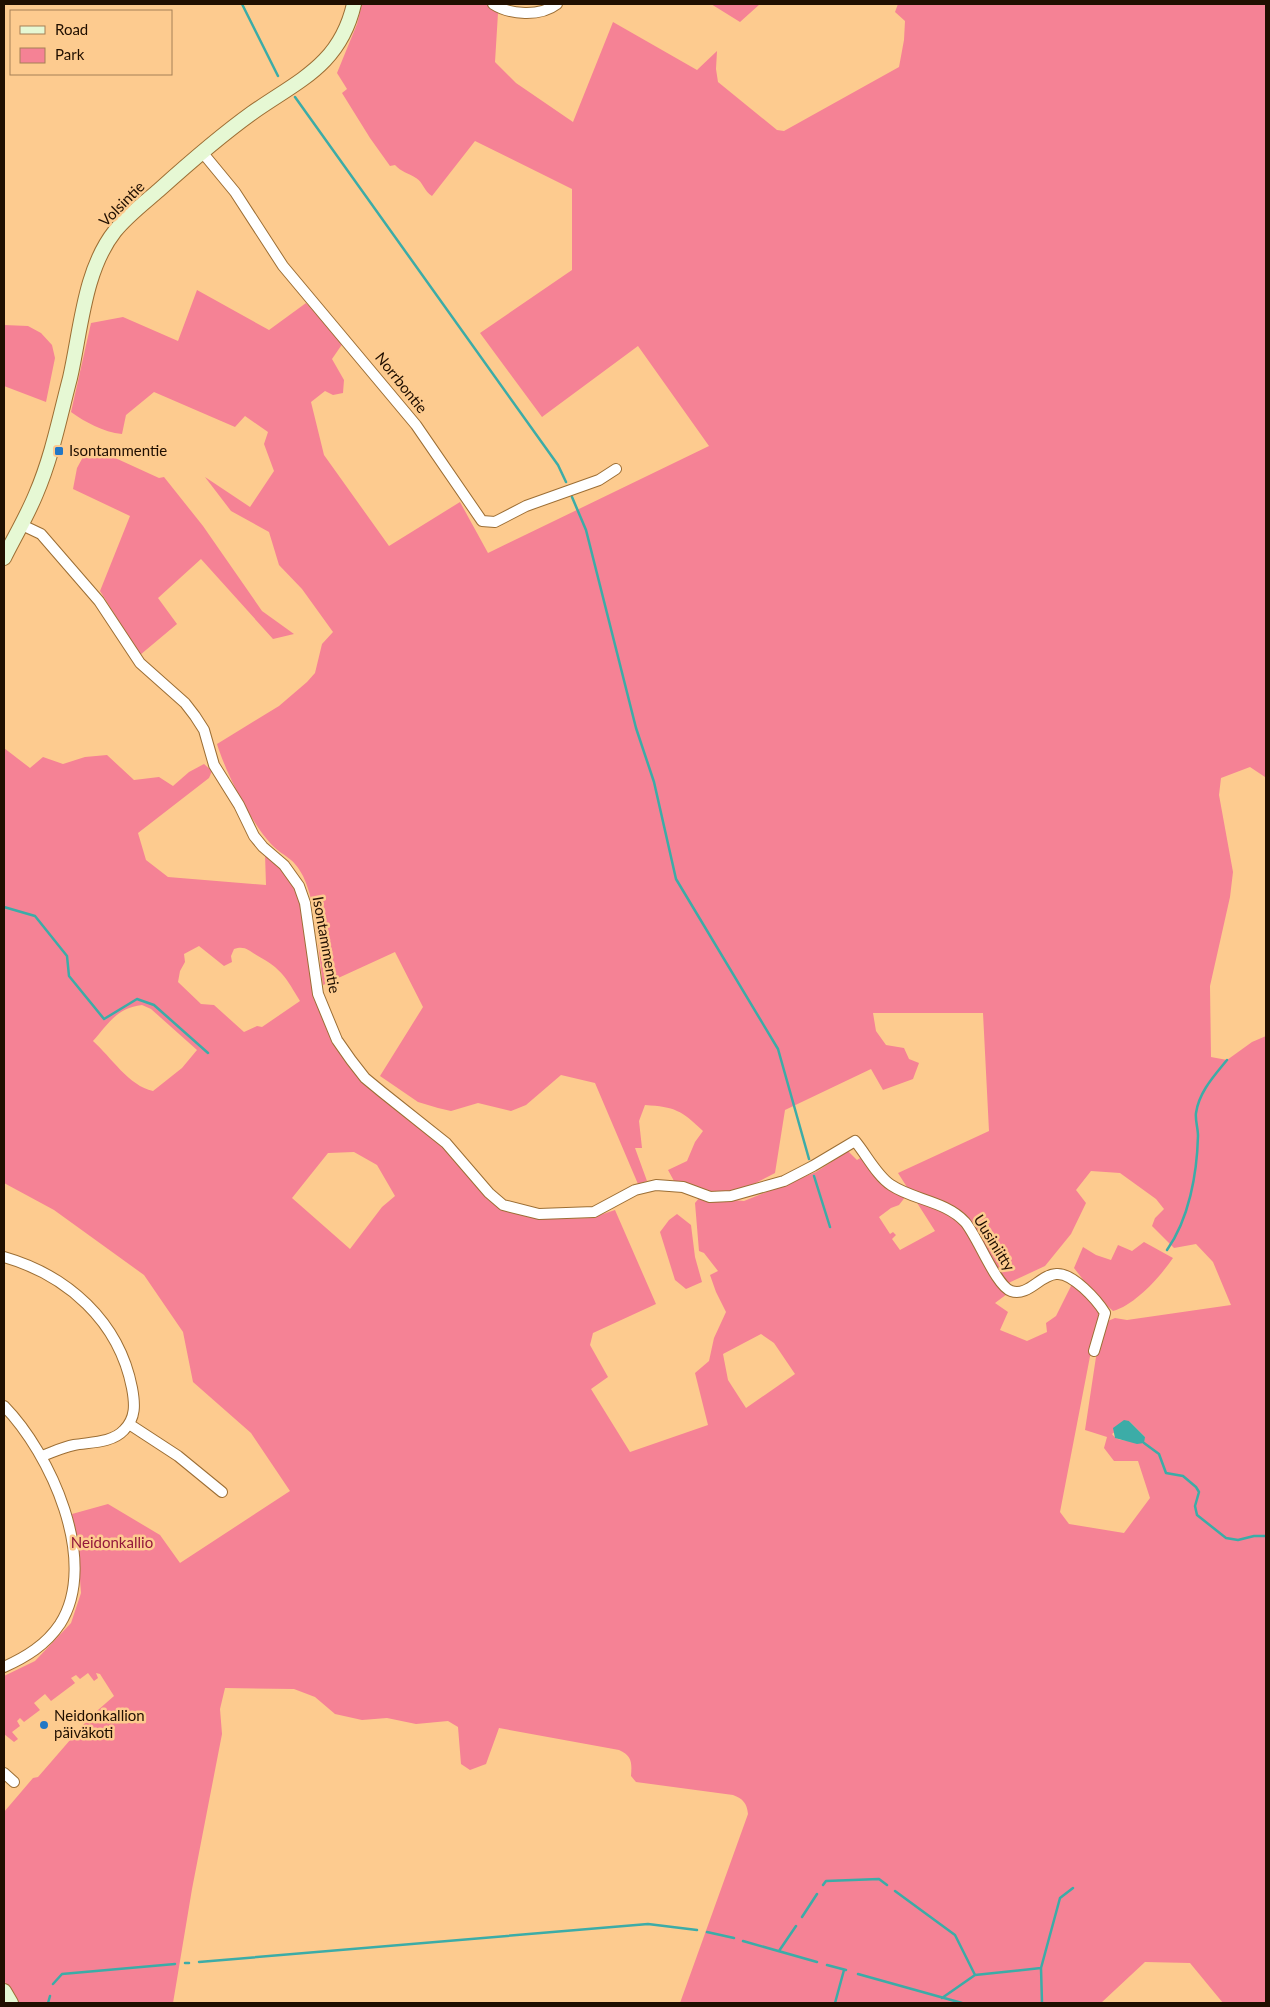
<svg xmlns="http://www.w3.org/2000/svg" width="1270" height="2007" font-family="Lato,sans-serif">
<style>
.green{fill:#f58295;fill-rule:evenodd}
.water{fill:#3caca7}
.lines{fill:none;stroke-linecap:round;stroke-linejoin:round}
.stream{stroke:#3caca7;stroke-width:2.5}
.street-casing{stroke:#9c6e34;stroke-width:12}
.secondary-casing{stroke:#9c6e34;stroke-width:16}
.street{stroke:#fff;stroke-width:10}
.secondary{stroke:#e6f8d4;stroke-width:14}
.poi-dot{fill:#2277c5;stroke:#fdcb8f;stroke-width:2}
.labels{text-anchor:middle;stroke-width:5;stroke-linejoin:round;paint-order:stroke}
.street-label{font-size:15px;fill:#200f00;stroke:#fdcb8f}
.poi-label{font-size:15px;fill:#200f00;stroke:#fdcb8f;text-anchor:start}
.park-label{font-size:15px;fill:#93183c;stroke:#fdcb8f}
</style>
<rect width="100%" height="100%" fill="#fdcb8f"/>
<path class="green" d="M362,4H490L498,13L495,62L516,83L573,122L613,22L697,70L717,51L716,69L718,82L777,130L784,131L899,67L904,40L905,21L895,12L898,4H1266V774L1265,777L1250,767L1221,778L1219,795L1233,872L1230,897L1210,986L1211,1057L1227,1060L1252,1042L1266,1036V2003H1223L1190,1963L1145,1962L1101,2003H680L748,1814C747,1803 743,1799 733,1795L636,1782L631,1776C632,1762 632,1756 619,1750L499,1728L486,1764L470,1770L461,1764L458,1727L448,1721L416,1724L387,1718L362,1720L335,1714L315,1697L294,1689L225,1688L220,1709L222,1734L192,1889L173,2003H16L4,1980V1812L33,1778L38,1777L90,1717L114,1696L100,1674L96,1673L98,1678L94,1681L88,1673L80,1679L76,1675L71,1678L75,1683L51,1701L45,1694L34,1703L40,1710L24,1722L20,1718L17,1721L20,1726L12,1732L18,1739L14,1742L4,1734V1676L35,1661L71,1623L81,1593L77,1540L72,1514L108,1504L160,1535L180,1563L290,1491L251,1433L193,1382L183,1332L144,1275L54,1210L4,1183V748L30,768L43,757L63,764L85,757L107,755L134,780L159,777L173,786L189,772L204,764L212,771L209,778L138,833L146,860L168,877L266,885L265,854L288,874L301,901L313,988L334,1042L363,1083L443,1147L495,1205L514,1213L552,1219L591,1218L615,1210L656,1304L593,1333L590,1345L608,1377L591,1389L630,1452L708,1425L695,1373L709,1361L714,1338L726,1312L716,1292L710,1275L718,1271L704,1253L699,1251L695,1203L700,1197L744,1201L816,1172L848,1151L857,1160L862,1157L906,1196L899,1205L891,1208L879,1217L890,1234L893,1232L896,1235L892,1239L900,1250L935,1231L898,1173L989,1131L983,1013H873L876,1031L886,1045L904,1048L909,1059L919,1063L913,1079L883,1090L871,1069L785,1110L775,1173L748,1187L716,1194L674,1181L668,1170L687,1161L695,1142L703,1131C681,1110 675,1107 645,1105L639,1121L642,1148H635L647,1181L638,1184L595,1083L561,1075L526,1105L511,1111L478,1103L451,1111L438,1108L418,1102L380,1076L423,1007L395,952L323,985C318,950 318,908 303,876C293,856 283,857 271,844C250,821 226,773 217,744L279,706L307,682L315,673L322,644L333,632L302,589L279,565L269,532L231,511L205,477L250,507L274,471L264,444L268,432L245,416L235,427L154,392L126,415L122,434C103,432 85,422 71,412L91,323L123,317L178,341L197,290L269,330L306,303L343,343L332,359L344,380L343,393L333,395L325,391L311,402L324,455L389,546L460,502L488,553L709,446L638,346L542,417L480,333L572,270V189L475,141L432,196C424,191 423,182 416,178C408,173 401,172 395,165L390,166L370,138L342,93L347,89L337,73L357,24ZM199,946L224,966L232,962L231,956L234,949C245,945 249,951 258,956C282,969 286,978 300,1001L262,1027L257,1026L244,1032L214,1005L201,1004L178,982L180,971L185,962L184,954ZM142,1005L151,1009L197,1050L182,1068L153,1091C129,1086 111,1057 93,1041C109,1023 117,1008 142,1005ZM354,1152L377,1165L395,1196L382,1207L350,1249L292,1198L328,1153ZM1091,1171L1120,1173L1156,1199L1164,1209L1155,1218L1152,1226L1174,1248L1196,1244L1213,1262L1231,1305L1127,1320L1115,1318L1108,1321L1096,1357L1085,1430L1107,1437L1104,1448L1114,1461H1138L1150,1498L1124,1533L1069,1524L1060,1512L1092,1346C1104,1310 1102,1308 1072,1284L1056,1316L1046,1323L1047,1332L1027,1341L1000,1330L1008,1312L995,1303L1007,1294L1000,1287L1045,1266L1071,1234L1086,1203L1076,1190ZM761,1334L774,1343L795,1374L746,1408L728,1380L723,1354ZM1129,1421L1145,1437C1134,1439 1120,1445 1112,1434Z
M711,4H760L740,22Z
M4,325L28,326L41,333L52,345L55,358L46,402L4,386Z
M89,446L159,478L164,477L203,526L262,611L294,634L273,639L201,559L158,598L177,624L140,655L100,591L130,516L73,489L77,468Z
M677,1214L691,1225L695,1257L702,1282L686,1289L675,1280L660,1232L669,1220Z
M1144,1242L1173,1258C1160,1277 1135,1305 1113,1311L1095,1295L1074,1268L1083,1247L1096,1255L1111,1260L1118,1245L1132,1251Z"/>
<path class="water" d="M1124,1420L1129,1421L1145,1437L1144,1443L1137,1444L1115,1438L1113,1428Z"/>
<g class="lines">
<path class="stream" d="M242,4L278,76
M295,97L558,465L566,482
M572,497L586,530L636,728L654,782L676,879L778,1049L809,1159
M4,907L35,916L67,956L69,976L104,1019L137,999L154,1005L208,1053
M814,1176L830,1227
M1167,1250C1189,1219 1197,1174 1198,1136C1198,1128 1195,1120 1196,1113C1199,1092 1214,1076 1227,1060
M1144,1443L1159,1454L1166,1473L1183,1476L1196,1487L1199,1492L1195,1506L1197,1515L1226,1538L1238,1540L1254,1536H1266
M823,1885L826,1881L879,1879L887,1885
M895,1891L955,1935L975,1975
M802,1917L817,1894
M707,1932L734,1938
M743,1941L817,1962
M779,1951L796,1926
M199,1962L648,1924L697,1930
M185,1963H189
M827,1965L846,1970
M858,1974L962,2003
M53,1984L62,1974L175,1964
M942,1998L975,1975L1041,1968
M48,2003L50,1996
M835,2003L844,1970
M1042,2003L1041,1968L1060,1898L1073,1888"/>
<g class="street-casing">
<path id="street" d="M493,4C510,15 540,17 557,4
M202,152L235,192L283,266L416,425L482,521L495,522L526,506L599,480L616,469
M22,525L41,534L99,601L140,663L185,703L195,716L204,730L214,765L239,805L254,836L263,847L284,865L299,886L305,903L318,994L337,1040L351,1060L365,1078L382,1092L446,1143L489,1193L503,1205L539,1214L594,1212L635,1190L656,1185L683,1187L710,1197L731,1196L784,1181L813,1166L855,1141C866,1154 877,1176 891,1185C913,1200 946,1201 965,1222C978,1237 996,1286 1011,1291C1028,1297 1040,1275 1056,1274C1072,1272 1097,1300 1105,1313L1094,1351
M4,1257C67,1275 119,1321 132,1388C135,1404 136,1418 124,1430C112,1443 91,1442 74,1445C63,1447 53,1452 42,1456
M4,1406C50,1453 100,1561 60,1624C46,1645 26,1657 4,1667
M129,1424L178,1456L222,1492
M4,1773L14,1782"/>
</g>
<g class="secondary-casing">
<path id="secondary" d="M4,558C15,536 27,516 36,494C52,457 60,416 70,378C81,330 84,270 115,231C127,216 144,203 159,190C189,163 220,136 252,113C299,80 340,65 354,4
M4,1991L11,2003"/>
</g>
<use href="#street" class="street"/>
<use href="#secondary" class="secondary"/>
</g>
<g class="poi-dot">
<rect x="54" y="446" width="10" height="10" rx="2.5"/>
<circle cx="44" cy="1725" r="5"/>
</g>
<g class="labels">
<g class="street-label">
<text transform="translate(122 204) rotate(-45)" y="5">Volsintie</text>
<text transform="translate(401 383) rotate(51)" y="5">Norrbontie</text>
<text transform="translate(326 945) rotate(80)" y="5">Isontammentie</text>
<text transform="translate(994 1243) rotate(58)" y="5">Uusiniitty</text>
</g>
<g class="poi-label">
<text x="69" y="456">Isontammentie</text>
<text x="54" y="1721">Neidonkallion<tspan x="54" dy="17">päiväkoti</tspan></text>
</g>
<g class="park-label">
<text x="112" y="1548">Neidonkallio</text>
</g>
</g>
<rect width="1270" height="2007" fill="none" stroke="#200f00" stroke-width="10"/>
<rect x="10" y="10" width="162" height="65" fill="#fdcb8f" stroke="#a58056"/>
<rect x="20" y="26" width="25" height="8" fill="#e6f8d4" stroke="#a58056"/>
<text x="55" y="35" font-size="15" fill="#200f00">Road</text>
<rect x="20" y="48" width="25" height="15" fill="#f58295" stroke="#a58056"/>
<text x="55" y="60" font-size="15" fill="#200f00">Park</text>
</svg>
